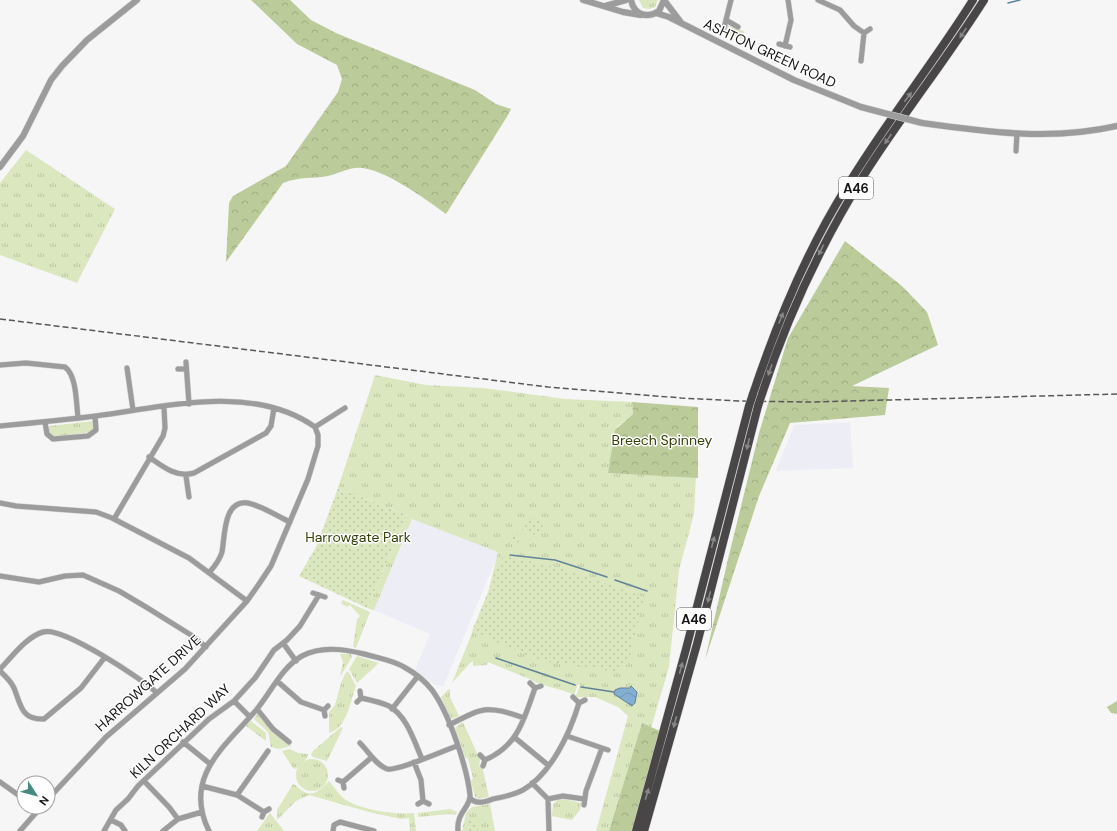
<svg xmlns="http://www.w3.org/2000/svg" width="1117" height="831" font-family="'DM Sans',sans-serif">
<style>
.built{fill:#ededf6}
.grass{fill:url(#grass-tufts)}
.forest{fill:url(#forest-crowns)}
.park{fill:url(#park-dots)}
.pitch{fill:#dbe7bf}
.water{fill:url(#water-waves);stroke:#62829a}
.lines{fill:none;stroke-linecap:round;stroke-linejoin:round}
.stream{stroke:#62829a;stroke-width:1.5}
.minor-casing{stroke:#d2d2d3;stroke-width:6}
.tertiary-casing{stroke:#d2d2d3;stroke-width:7}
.trunk-casing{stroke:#d2d2d3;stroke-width:9}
.minor{stroke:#9c9c9c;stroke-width:5}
.tertiary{stroke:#9c9c9c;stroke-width:6}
.trunk{stroke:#484646;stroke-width:8}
.rail{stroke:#585859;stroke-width:1.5;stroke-dasharray:6 3;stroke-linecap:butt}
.tertiary-bridge-casing{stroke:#d2d2d3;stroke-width:7;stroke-linecap:butt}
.trunk-bridge-casing{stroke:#d2d2d3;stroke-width:9;stroke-linecap:butt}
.tertiary-bridge{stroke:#9c9c9c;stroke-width:6}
.trunk-bridge{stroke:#484646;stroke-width:8}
.oneway{fill:#888787}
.labels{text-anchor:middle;stroke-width:3;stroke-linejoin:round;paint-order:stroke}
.shield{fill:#fff;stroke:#5b5b5c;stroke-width:1}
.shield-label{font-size:13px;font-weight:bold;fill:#151516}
.street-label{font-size:14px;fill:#151516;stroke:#fff}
.park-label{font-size:14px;fill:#354107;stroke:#fff}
</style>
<defs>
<pattern id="grass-tufts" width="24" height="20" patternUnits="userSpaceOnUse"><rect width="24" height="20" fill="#dbe7bf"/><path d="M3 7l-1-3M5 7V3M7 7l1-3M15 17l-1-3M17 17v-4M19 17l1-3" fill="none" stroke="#bbc5a3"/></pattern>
<pattern id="forest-crowns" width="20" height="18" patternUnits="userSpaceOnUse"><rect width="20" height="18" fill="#bccb9a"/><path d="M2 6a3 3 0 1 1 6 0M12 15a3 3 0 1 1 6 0" fill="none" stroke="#a1ad84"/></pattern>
<pattern id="park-dots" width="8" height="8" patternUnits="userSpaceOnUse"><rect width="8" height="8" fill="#dbe7bf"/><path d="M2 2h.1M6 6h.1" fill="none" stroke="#bbc5a3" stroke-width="1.8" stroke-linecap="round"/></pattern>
<pattern id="water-waves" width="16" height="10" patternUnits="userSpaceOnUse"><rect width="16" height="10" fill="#83b0d2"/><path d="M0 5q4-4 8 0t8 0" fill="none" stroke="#7096b4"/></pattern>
</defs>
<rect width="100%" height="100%" fill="#f6f6f7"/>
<path class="built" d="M850,422L853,468L776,471L794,425Z
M412,519L499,552L443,687L433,684L415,670L430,634L374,610Z"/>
<path class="grass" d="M639,0H658L655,7L649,9L643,8Z
M725,25L744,31L743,39L723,33Z
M26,150L115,209L77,283L0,255V183Z
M375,375L426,385L483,388L565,399L632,402L633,414L617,427L608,473L696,476L694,514L679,570L669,667L651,728L642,723L609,831H596L628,716L618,707L595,697H578L576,696L580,685L578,684L574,695C565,690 535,684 532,680L488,662L487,665L473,666V661L471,662L452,683L488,593L498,552L412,519L374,610L376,611L367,608L407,515L338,488Z
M93,421L95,424L94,430L91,432L56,437L50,435L48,428L50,426Z
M343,600L370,612L356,648L353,647L357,619L360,616L350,605L347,607L341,603Z
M340,654H351L352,657L340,677L343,662Z
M357,656L379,663L357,683L349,669Z
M348,671L356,686C350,702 347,728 329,733V712L335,705L341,683L345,674Z
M449,689L450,690V697L459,716L452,719L450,718L441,697Z
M258,713L275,733L291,746L279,749L271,747L268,732L254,719Z
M251,721L266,733V741L246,726Z
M463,722L480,760L479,766H482L489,797L478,799L475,797L471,781L473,778L468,759L465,757L455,728Z
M341,727L343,728L327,761L313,757L311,755L313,751Z
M290,749L298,753L308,754L307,758L296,769L293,768L282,751Z
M296 775a16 16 0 1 1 32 0a16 16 0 1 1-32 0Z
M329,781C334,787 339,795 346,800C362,810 396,815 414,813L416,831H410L409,818L401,819L369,812L309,795L296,801L277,820V810L293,784C297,785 297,787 301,790C312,799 322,789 329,781Z
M564,799L581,803L580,810L572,820L552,816L553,804L558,800Z
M490,804L495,831H462L466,813L472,807Z
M450,809L457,812L456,815L450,814L418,817V813Z
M270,813L284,831H257Z"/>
<path class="forest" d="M251,0H290L311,20L336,33L475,90L496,104L511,109L508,115L446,214C425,199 380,165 355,168C346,169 337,174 328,176C312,179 301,176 283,183L226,262L229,203L233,196L286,166L338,92L342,79L337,65L297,44Z
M845,241L902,286L927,312L938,345L852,386L889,388L885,415L790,423L759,496L705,660L728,559L759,433L788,338Z
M632,402L698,407V478L608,473L615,430L633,414Z
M1117,701V714L1111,713L1107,707Z
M642,723L660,731L632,831H609Z"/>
<path class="park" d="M338,488L407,515L367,608L299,576L316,547Z
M533,518L542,523V533L534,535L535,540L511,543L510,536L523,533L522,527Z
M503,556L560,568L644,597L628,663L618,672L538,660L472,631Z
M470,818L474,821L478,831H466Z"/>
<path class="pitch" d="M533,531L535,540L520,543L518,534Z"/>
<path class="water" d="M631,686L637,692L635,703L632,706L614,694L615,690L620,688H630Z"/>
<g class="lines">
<path class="stream" d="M1008,3L1020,0
M510,555L555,560L607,577
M615,580L647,591
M496,658L575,685
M581,687L614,692"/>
<g class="minor-casing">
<path id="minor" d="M818,0L840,10L854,26L864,33L870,29
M726,20L738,27
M724,28L731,0
M779,44L790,47
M785,46L791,20L788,0
M861,61L864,33
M1016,151L1017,133
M186,362L189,404
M0,365L26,363L65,367C77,376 76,403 78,417
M127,368L133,410
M178,369H186
M45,422L47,434L53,439L88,436L96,430L95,416
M0,426C32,423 64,420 96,416C166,407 253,383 315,427L345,408
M149,457C163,467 177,478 194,473L266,433L271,426L274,408
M186,476L189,497
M0,503L16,506L96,512L112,518L189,558L247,601
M114,519L163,436L165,428L164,407
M209,573C214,567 220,560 222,552C225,537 223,499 248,503C262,506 277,516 290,522
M0,576L39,582L65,576L83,575L119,591L146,607L191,635L206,647
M313,593L325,597
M283,643L296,661
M0,669C12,657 26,637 43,632C62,626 141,678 157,693
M0,671C5,676 11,681 14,688C21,705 21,720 44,719L81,688L105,657
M277,681L301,702L324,710
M530,683L535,688L541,686
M573,697L579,703L585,700
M361,698C370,700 380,702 389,706C407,716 414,741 422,759
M234,701L250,717
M357,702L361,698L360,691
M257,709L273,729L289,742
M392,709L418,676
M325,716L324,710L328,706
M449,725C484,707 487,705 524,718
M567,736L608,750
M514,737L548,765
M183,742L209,763
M360,743C368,751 376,765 387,769C396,772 445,750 457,746
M480,755L485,760L483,766
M485,760C518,746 524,719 535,688
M414,762L421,780L423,801
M338,780L343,782L344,788
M144,781L169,807L178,819
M0,782L24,799
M343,782L372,757
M532,783L548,799L549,831
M202,786L237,795L264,812
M237,795L268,751
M470,798C476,805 485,802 493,799C503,797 514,795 523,790C551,774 570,733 579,703
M48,799L106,737L185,669L247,601L259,584L271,566L308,479L318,446V435L315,427
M548,799L563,796L584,799
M418,804L423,801L429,804
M584,805L586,791L602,748
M262,817L264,812L269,809
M111,820L121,825L125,831
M20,831L41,807
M104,831L116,810L128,799L138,786L209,719L234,701L255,678L274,650L287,640L300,626L319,595
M163,831L178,819L202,812
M209,831C182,776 226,746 257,709C271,692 282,667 302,656C322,646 344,649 364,654C378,658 392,660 404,667C415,673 425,681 432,690C449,713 467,767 470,795C471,807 456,812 458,831
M333,831L334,825L340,822L374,831"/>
</g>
<g class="tertiary-casing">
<path id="tertiary" d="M583,0L623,12L641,15
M631,0C634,15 647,19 659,11L664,0
M664,0L680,21
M605,6L626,0
M656,13L669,17L794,80L861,107
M922,123C987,132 1052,141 1117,126
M0,167L23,136L51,80L62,66L87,40L137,0"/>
</g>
<g class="trunk-casing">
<path id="trunk" d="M753,394C777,322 806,252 846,188C885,123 933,64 973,0
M762,394C787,317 821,244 864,175C902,115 946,60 984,0
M636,831L686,649L749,406
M644,831L697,644L758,406"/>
</g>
<use href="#minor" class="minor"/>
<use href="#tertiary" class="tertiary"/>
<use href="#trunk" class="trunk"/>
<path class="rail" d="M0,319L548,387L681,398L739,401L811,402L1117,394"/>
<g class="tertiary-bridge-casing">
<path id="tertiary-bridge" d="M861,107L922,123"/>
</g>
<g class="trunk-bridge-casing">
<path id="trunk-bridge" d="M749,406L753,394
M758,406L762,394"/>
</g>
<use href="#tertiary-bridge" class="tertiary-bridge"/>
<use href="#trunk-bridge" class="trunk-bridge"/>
</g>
<defs><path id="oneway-solid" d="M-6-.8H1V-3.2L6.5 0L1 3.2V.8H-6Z"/></defs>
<g class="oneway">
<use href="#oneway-solid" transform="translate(963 33) rotate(124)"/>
<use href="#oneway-solid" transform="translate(908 97) rotate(-53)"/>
<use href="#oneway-solid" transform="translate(888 139) rotate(124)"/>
<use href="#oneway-solid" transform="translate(821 250) rotate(116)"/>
<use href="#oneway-solid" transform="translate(781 318) rotate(-68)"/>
<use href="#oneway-solid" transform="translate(770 370) rotate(109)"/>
<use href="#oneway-solid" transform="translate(748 444) rotate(104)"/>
<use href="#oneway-solid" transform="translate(713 542) rotate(-76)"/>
<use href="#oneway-solid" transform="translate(709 597) rotate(104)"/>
<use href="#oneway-solid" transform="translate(681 668) rotate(-75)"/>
<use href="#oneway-solid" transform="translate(675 722) rotate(105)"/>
<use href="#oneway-solid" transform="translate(647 794) rotate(-74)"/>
</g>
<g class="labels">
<g class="shield">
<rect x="839" y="177" width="34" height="22" rx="3"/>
<rect x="677" y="608" width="34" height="22" rx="3"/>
</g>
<g class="shield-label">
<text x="856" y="193">A46</text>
<text x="694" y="624">A46</text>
</g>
<g class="street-label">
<text transform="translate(770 53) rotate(25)" y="5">ASHTON GREEN ROAD</text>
<text transform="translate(148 683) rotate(-42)" y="5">HARROWGATE DRIVE</text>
<text transform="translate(180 731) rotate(-43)" y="5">KILN ORCHARD WAY</text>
</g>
<g class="park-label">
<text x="662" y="445">Breech Spinney</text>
<text x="358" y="542">Harrowgate Park</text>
</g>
</g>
<g transform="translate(36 795) rotate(126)"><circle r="19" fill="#ffffff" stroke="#a1a1a2"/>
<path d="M0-3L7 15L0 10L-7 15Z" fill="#45897f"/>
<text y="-6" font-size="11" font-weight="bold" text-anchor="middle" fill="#151516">N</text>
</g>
</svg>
